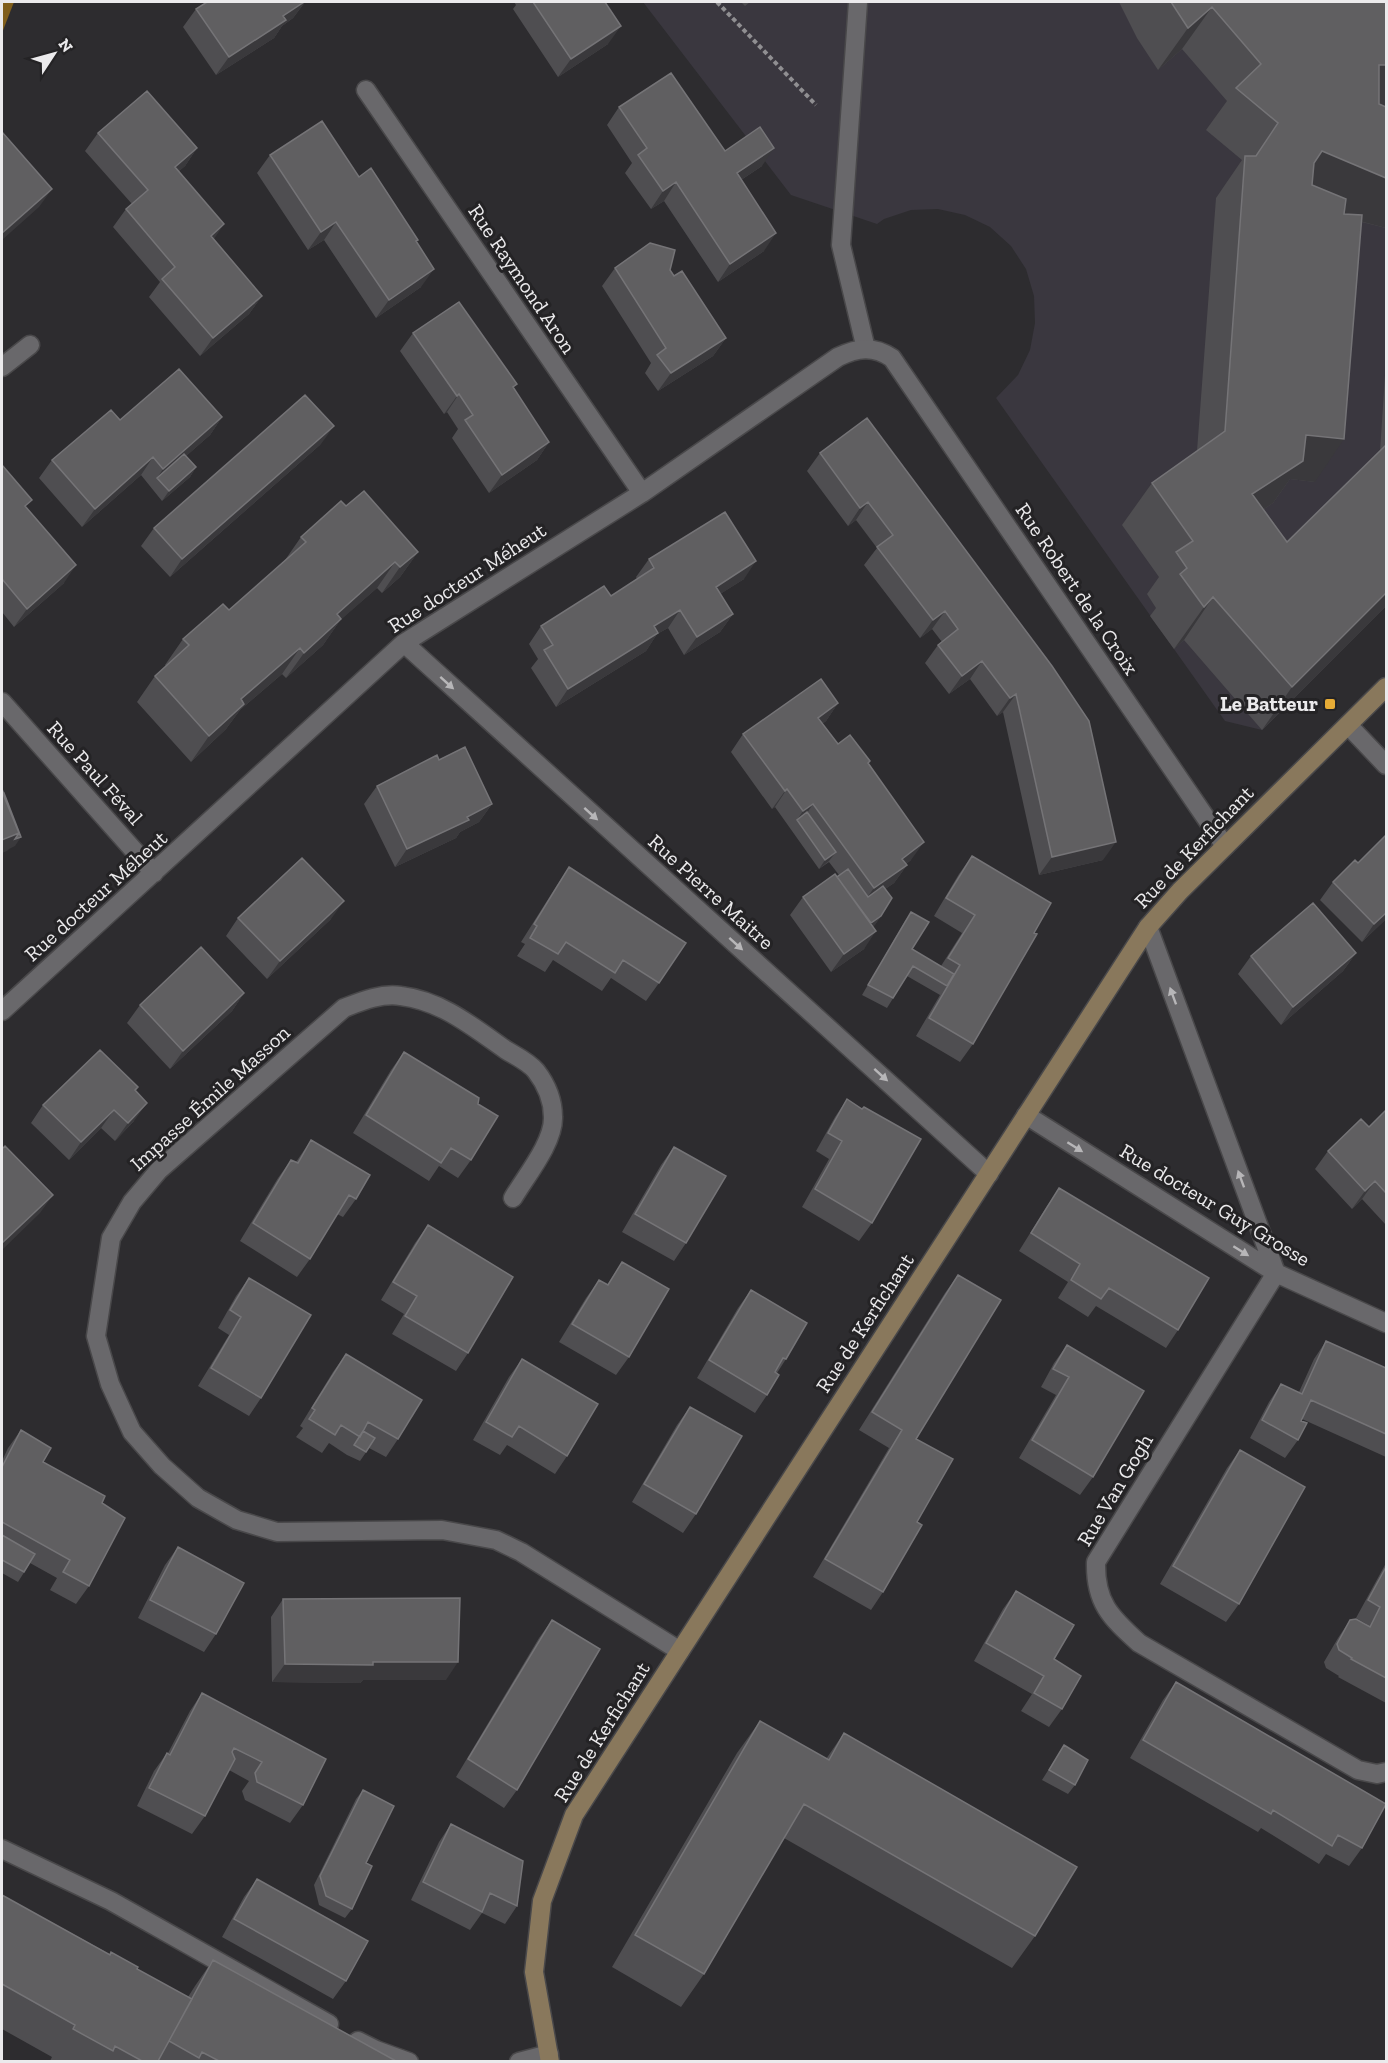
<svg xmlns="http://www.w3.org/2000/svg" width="1388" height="2063" font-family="'Zilla Slab',serif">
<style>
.built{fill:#3a373f}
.forest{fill:#805e1b}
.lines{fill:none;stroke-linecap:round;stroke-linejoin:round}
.lane-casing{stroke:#49484a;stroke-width:21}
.street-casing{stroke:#49484a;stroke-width:21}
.secondary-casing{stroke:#49484a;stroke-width:21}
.path{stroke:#908f92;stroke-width:4;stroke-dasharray:4.5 3;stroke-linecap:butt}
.lane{stroke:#69686b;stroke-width:18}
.street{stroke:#69686b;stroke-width:18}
.secondary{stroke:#89785c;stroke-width:18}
.wall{fill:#4f4e51}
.shaded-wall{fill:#3a393c}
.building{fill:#605f61;stroke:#757477;stroke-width:1.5}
.oneway{fill:#b7b6b8}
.poi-dot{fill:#e7ac36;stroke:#242325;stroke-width:2}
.labels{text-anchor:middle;stroke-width:6;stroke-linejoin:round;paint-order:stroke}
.street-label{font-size:21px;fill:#ebeaec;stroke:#242325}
.poi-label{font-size:21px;font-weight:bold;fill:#ebeaec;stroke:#242325;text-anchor:end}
</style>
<rect width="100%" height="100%" fill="#2d2c2f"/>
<path class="built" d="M643,2H1386V605L1262,730L1225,721L996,398L1018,375L1030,350L1035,323L1034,296L1026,269L1011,246L990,227L965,215L938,209L911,210L884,219L877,224L791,195Z"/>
<path class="forest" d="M2,2H14L2,33Z"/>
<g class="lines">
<g class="lane-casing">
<path id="lane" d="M858,2L841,245L866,349
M2,1849L111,1901L329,2024
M358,2041L376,2050L409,2062
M519,2062L549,2054"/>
</g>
<g class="street-casing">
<path id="street" d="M366,90L642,493
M2,367L30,345
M404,643L989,1174
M2,702L154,873
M1348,725L1386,765
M1148,927L1276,1273
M2,1011L404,643L642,493L838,357C857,348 873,345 892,358L1225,846
M1026,1115L1276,1273L1386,1323
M513,1198C526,1176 554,1142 553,1117C553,1100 546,1084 536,1071C529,1062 516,1056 506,1050C473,1027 442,1001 401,996C381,993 362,1001 344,1008L159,1170L132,1202L111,1238L96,1336L110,1384L132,1432L162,1466L198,1498L237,1520L277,1532L442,1530L496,1540L521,1552L680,1651
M1276,1273L1096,1562C1095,1602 1110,1617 1139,1643L1358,1770L1377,1774L1386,1772"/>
</g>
<g class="secondary-casing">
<path id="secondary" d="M550,2062L534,1972L542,1901L574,1815L1148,927L1180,891L1386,687"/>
</g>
<path class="path" d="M717,2L816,105"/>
<use href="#lane" class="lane"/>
<use href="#street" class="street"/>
<use href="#secondary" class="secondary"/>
</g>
<path class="wall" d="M207,2H305L293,18L282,26L274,38L216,75L183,27L196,9Z
M514,2H605L608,44L558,77L513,9L516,5Z
M741,2H750L745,6Z
M1119,2H1386V228L1362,222L1315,482L1290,479L1273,503L1264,509L1287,542L1380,452L1386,360V606L1262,730L1184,640L1174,649L1150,616L1156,608L1147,594L1159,577L1122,525L1152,483L1197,451L1216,198L1242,160L1206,130L1227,101L1182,49L1158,70L1137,38Z
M619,107L762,166L741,180L764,251L718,282L664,201L651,209L625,173L632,163L607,125Z
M98,133L197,148L185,166L179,171L214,239L262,296L249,314L200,356L149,297L160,282L113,227L126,209L132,204L85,151Z
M270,155L359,177L421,287L376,318L324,240L308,250L257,173Z
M615,268L670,270L726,338L713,356L658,391L645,373L651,363L602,286Z
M413,333L514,389L549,442L537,460L489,493L452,438L458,429L447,412L444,414L400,351Z
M222,417L210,435L186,456L196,467L190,477L162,501L141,475L82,527L39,478L52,460L120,420Z
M321,444L170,577L141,546L154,528Z
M820,453L1052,666L1103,860L1039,875L1003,712L997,716L970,679L949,694L925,663L938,645L942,642L932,629L920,638L864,565L877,548L856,520L848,526L807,471Z
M2,465L27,508L64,583L14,627L2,612Z
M346,506L418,552L400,577L382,593L377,588L341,619L323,645L286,678L282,674L240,710L226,729L191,762L137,702L155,676L166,666L165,665L183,639L229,610L283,563L301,537Z
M649,559L744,579L720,594L733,614L720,632L684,655L668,628L657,634L646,651L556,707L531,668L538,659L529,644L541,626L611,596L637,579L636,577Z
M838,703L826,721L822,724L838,744L870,761L868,764L911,860L906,864L907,865L894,883L885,889L881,916L873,927L864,949L831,972L790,915L803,897L839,875L829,862L819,869L775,807L772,809L731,752L743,734Z
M439,760L492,804L479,822L460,832L456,838L395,867L364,804L377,786Z
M972,856L1034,933L973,1044L960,1062L916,1036L940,995L907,976L887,1008L862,995L905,921L911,912L912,949L941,966L962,933L934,916L959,874Z
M569,867L659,983L646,1001L611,978L602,991L553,960L545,972L517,956L525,944L521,942L557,885Z
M1333,882L1386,919L1362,942L1320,900Z
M238,918L331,919L267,979L226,936Z
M1356,953L1343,971L1281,1025L1238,974L1251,956Z
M244,993L232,1011L170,1069L127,1023L140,1005Z
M404,1052L478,1104L471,1160L458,1178L439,1166L429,1181L353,1133L391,1070Z
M138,1087L136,1091L134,1121L115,1141L101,1128L69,1160L31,1123L43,1105Z
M847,1099L872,1223L859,1241L802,1207L829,1159L816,1151L835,1117Z
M1386,1110V1225L1362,1199L1352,1209L1315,1169L1328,1151L1369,1127Z
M311,1140L356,1199L343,1217L337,1214L310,1259L297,1277L240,1241L278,1178L291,1160L296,1162Z
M674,1147L686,1243L674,1261L622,1232L661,1165Z
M1059,1188L1178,1330L1166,1348L1096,1306L1088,1317L1058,1298L1068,1282L1019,1251L1047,1206Z
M428,1225L468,1353L456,1371L392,1334L404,1314L381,1300L415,1243Z
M622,1262L629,1357L616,1375L559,1342L586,1298L599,1280L607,1285Z
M958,1275L916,1439L917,1522L883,1592L871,1610L813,1577L889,1448L859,1430L945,1293Z
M249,1278L261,1398L249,1416L198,1386L229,1335L218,1328L236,1296Z
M751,1290L786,1359L777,1373L767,1395L755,1413L697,1378L738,1308Z
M1326,1341L1386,1368V1457L1302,1419L1298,1440L1285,1458L1250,1438L1269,1402L1281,1384L1299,1392L1314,1359Z
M1067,1345L1093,1477L1080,1495L1019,1458L1056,1395L1041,1387L1054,1363Z
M346,1354L398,1439L386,1457L369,1448L360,1461L347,1455L329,1443L322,1453L296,1437L303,1428L300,1426L333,1372Z
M522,1359L567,1456L555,1474L507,1445L500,1455L473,1440L509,1377Z
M690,1407L696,1514L683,1533L632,1502L677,1425Z
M21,1430L43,1462L102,1503L89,1586L76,1604L50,1590L57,1578L30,1563L18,1582L2,1573V1461L8,1448Z
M1240,1450L1239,1604L1226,1622L1160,1584L1227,1468Z
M178,1547L216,1634L204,1652L138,1618L165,1565Z
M1386,1563V1703L1338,1677L1339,1676L1326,1668L1324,1662L1338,1638L1350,1620L1368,1625L1356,1618Z
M1016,1591L1062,1709L1049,1727L1021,1711L1032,1694L974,1661L1003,1609Z
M283,1599L446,1680H363L360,1683L272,1682L271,1617Z
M552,1620L517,1790L504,1808L456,1777L539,1638Z
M1176,1682L1362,1848L1349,1866L1326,1854L1319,1864L1261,1828L1258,1832L1130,1758L1163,1700Z
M202,1693L303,1805L290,1823L245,1800L242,1791L249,1781L229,1770L205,1816L192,1834L137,1806L154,1771L167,1753H168L190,1711Z
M760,1721L826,1759L844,1733L1035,1936L1012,1968L784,1838L704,1974L681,2007L612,1967L737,1753Z
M1064,1745L1075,1785L1068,1794L1042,1780Z
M363,1790L366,1863L352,1909L345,1918L319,1905L314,1885L356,1799Z
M451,1824L517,1906L505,1924L482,1913L470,1930L411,1900L439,1842Z
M257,1879L346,1981L333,1999L222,1937L244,1897Z
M2,1895L188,1997L195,1986L213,1960L395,2061H50L52,2057L2,2029Z"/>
<path class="shaded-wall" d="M304,2H305L293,18L282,26L274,38L216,75L229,57L283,16Z
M1212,7L1182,49L1158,70L1188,28Z
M621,26L608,44L558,77L571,59Z
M1379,65H1386V109L1349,107Z
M197,148L185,166L163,185L175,167Z
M774,148L762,166L724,191L737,173Z
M1322,151L1386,178V228L1352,219L1292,193Z
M676,182L664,201L651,209L663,191Z
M52,189L39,207L2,240V233Z
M336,222L324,240L308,250L321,232Z
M224,224L212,242L211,236Z
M776,233L764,251L718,282L730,264Z
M434,269L421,287L376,318L389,300Z
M262,296L249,314L200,356L213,338Z
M726,338L713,356L658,391L671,373Z
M459,394L447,412L444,414L457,396Z
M222,417L210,435L159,480L157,478L163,469Z
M334,426L321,444L170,577L182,559Z
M1306,435L1344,439L1315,482L1290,479L1273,503L1223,536L1252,494Z
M549,442L537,460L489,493L502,475Z
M153,457L141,475L82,527L95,509Z
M196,467L190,477L162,501L169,491Z
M868,502L856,520L848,526L860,508Z
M418,552L400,577L382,593L400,567Z
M756,561L744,579L703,605L716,587Z
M395,562L377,588L318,640L337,614Z
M76,565L64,583L14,627L27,609Z
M1386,593V606L1262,730L1292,687Z
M1213,597L1184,640L1174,649L1204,607Z
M680,610L668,628L657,634L646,651L556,707L568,689L654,626Z
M945,611L932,629L920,638L933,620Z
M733,614L720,632L684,655L697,637Z
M341,619L323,645L286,678L304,653Z
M300,648L282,674L240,710L226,729L191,762L209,736L241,699Z
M982,661L970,679L949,694L962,676Z
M1016,694L1003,712L997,716L1010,698Z
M838,703L826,721L805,736L818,718Z
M787,789L775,807L772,809L785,791Z
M492,804L479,822L460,832L456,838L395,867L407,849Z
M813,804L801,822L797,820L803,811Z
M19,833L21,837L15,846L9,849L7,851L2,853V840Z
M924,842L911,860L890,877L902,859Z
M1116,842L1103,860L1039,875L1052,857Z
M836,852L829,861L819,869L825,860Z
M907,865L894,883L861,906L874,888Z
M344,901L331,919L267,979L280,961Z
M1386,913V919L1362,942L1374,924Z
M881,916L875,925L856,938L862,929Z
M876,931L864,949L831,972L844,954Z
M1356,953L1343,971L1281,1025L1293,1007Z
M244,993L232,1011L170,1069L183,1051Z
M147,1103L134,1121L115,1141L128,1123Z
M114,1110L101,1128L69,1160L81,1142Z
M1375,1181L1362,1199L1352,1209L1365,1191Z
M53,1195L40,1213L2,1250V1243Z
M373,1662H458L446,1680H363L360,1683L272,1682L285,1664Z"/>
<path class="building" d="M207,2H304L283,16L286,20L229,57L196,9Z
M533,2H605L621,26L571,59Z
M1171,2H1386V65H1379V104L1386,107V178L1322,151L1314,163L1312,185L1346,199L1344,214L1362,215L1344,439L1306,435L1303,461L1252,494L1287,542L1386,445V593L1292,687L1213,597L1204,607L1180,574L1187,568L1176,552L1193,541L1152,483L1225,431L1245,156H1256L1278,123L1236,88L1261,64L1212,7L1188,28Z
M671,73L725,151L760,127L774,148L737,173L776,233L730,264L676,182L663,191L638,155L647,148L619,107Z
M147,91L197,148L175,167L224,224L211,236L262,296L213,338L162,279L175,267L126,209L148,190L98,133Z
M322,121L359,177L371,168L418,240L416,241L434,269L389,300L336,222L321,232L270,155Z
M2,132L52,189L2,233Z
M650,243L675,250L670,270L674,276L682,271L726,338L671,373L657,355L666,348L615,268Z
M459,302L517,384L513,387L549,442L502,475L465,420L473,415L459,394L457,396L413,333Z
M179,369L222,417L163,469L153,457L95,509L52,460L111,410L120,420Z
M305,395L334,426L182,559L154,528Z
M867,418L1052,666L1089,721L1116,842L1052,857L1016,694L1010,698L982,661L962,676L938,645L958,629L945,611L933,620L877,547L893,535L868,502L860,508L820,453Z
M184,454L196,467L169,491L157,478Z
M2,465L32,500L25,506L76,565L27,609L2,579Z
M364,491L418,552L400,567L395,562L337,614L341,619L304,653L300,648L241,699L244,704L209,736L155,676L189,645L183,639L223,604L229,610L306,542L301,537L341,501L346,506Z
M725,512L756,561L716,587L733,614L697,637L680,610L654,626L658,633L568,689L544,650L553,645L541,626L604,586L611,596L654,568L649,559Z
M821,679L838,703L818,718L838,744L850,735L870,761L868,763L924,842L902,859L907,865L874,888L813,804L803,811L787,789L785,791L743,734Z
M465,747L492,804L467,817L469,820L407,849L377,786L437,755L439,760Z
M2,789L19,833L2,840Z
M4,793L21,837L15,839L19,833L3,794Z
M807,812L836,852L825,860L797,820Z
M1386,835V913L1374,924L1333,882L1355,860L1358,863Z
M972,856L1051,903L1034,933L1037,934L973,1044L929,1018L960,965L948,958L975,915L946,898Z
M302,858L344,901L280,961L238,918Z
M569,867L686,943L659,983L623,960L615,973L566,942L558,954L530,938L537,926L534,924Z
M848,869L868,897L883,886L892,898L881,916L871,923L837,877Z
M835,874L876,931L844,954L803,897Z
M1313,903L1356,953L1293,1007L1251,956Z
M911,912L929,922L912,949L954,974L947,986L913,966L893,998L868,985Z
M201,947L244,993L183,1051L140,1005Z
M100,1050L138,1087L135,1090L147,1103L128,1123L114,1110L81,1142L43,1105Z
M404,1052L479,1098L478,1104L498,1116L471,1160L451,1148L441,1163L366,1115Z
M847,1099L862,1109L864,1107L921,1139L872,1223L815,1189L842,1141L828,1133Z
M1386,1110V1193L1375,1181L1365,1191L1328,1151L1361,1119L1369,1127Z
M311,1140L370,1175L356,1199L349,1195L310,1259L253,1223L291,1160L298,1163Z
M5,1146L53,1195L2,1243V1149Z
M674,1147L726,1176L686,1243L635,1214Z
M1059,1188L1209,1278L1178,1330L1109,1288L1101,1299L1071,1280L1080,1264L1031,1233Z
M428,1225L513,1277L468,1353L405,1316L417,1296L393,1282Z
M622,1262L669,1289L629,1357L572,1324L599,1280L608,1285Z
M958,1275L1001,1300L916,1439L953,1459L917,1522L922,1525L883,1592L825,1559L902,1430L872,1412Z
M249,1278L311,1315L261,1398L211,1368L241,1317L230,1310Z
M751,1290L807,1323L786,1359L783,1358L775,1372L779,1375L767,1395L709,1360Z
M1326,1341L1386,1368V1434L1311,1400L1301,1421L1307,1423L1298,1440L1262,1420L1281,1384L1302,1394Z
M1067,1345L1144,1391L1093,1477L1032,1440L1069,1377L1053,1369Z
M346,1354L422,1400L398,1439L368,1422L360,1437L341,1425L335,1435L309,1419L315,1410L312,1408Z
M522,1359L598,1404L567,1456L519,1426L512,1437L486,1422Z
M690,1407L742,1436L696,1514L644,1484Z
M21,1430L51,1448L43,1462L105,1496L102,1503L125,1518L89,1586L63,1572L70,1560L2,1522V1467Z
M363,1431L375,1438L366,1452L354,1445Z
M1240,1450L1305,1487L1239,1604L1173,1566Z
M2,1535L35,1554L24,1572L2,1560Z
M178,1547L244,1583L216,1634L150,1600Z
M1386,1567V1678L1351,1659L1352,1658L1339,1650L1337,1644L1350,1620L1356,1619L1370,1627L1380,1607L1368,1600Z
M1016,1591L1074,1625L1054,1659L1081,1676L1062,1709L1034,1693L1044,1676L986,1643Z
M460,1598L458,1662H373V1665L285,1664L283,1599Z
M552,1620L600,1649L517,1790L468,1759Z
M1176,1682L1386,1804L1362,1848L1338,1835L1332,1846L1273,1810L1271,1814L1143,1740Z
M202,1693L326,1759L303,1805L257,1782L255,1773L262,1762L234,1748L232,1752L235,1759L205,1816L149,1788L167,1753L170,1755Z
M760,1721L829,1760L844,1733L1077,1867L1035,1936L804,1804L704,1974L635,1935Z
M1064,1745L1088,1760L1075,1785L1049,1770Z
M363,1790L394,1806L366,1863L372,1866L352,1909L326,1896L320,1876Z
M451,1824L523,1861L517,1906L490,1893L482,1912L423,1882Z
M257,1879L368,1941L346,1981L234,1919Z
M2,1895L110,1955L111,1952L138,1967L137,1969L192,1999L158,2061H142L115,2046L113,2051L73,2029L75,2025L2,1984Z
M213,1960L396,2061H219L202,2052L199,2058L169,2041Z"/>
<defs><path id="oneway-solid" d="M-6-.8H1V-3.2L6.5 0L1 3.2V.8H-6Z" transform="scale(1.5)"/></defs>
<g class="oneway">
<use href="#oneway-solid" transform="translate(447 683) rotate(42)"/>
<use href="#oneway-solid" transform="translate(591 814) rotate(42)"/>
<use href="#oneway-solid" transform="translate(736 944) rotate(42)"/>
<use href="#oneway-solid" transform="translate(1173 996) rotate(-110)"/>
<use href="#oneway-solid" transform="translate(881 1075) rotate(42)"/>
<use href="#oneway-solid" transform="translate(1075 1147) rotate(32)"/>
<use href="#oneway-solid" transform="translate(1241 1179) rotate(-110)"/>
<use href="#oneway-solid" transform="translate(1241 1251) rotate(32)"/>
</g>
<rect class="poi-dot" x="1324" y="698" width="12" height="12" rx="3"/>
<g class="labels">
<g class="street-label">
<text transform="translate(522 279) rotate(56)" y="7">Rue Raymond Aron</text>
<text transform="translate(467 578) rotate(-33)" y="7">Rue docteur Méheut</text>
<text transform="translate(1077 589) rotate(56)" y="7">Rue Robert de la Croix</text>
<text transform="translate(95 773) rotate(48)" y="7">Rue Paul Féval</text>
<text transform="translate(1194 847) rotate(-46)" y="7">Rue de Kerfichant</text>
<text transform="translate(711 892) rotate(42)" y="7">Rue Pierre Maitre</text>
<text transform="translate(96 896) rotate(-42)" y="7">Rue docteur Méheut</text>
<text transform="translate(210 1098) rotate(-42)" y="7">Impasse Émile Masson</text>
<text transform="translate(1215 1205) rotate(31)" y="7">Rue docteur Guy Grosse</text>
<text transform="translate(865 1323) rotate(-57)" y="7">Rue de Kerfichant</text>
<text transform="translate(1115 1490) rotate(-59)" y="7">Rue Van Gogh</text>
<text transform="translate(602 1732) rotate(-58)" y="7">Rue de Kerfichant</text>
</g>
<g class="poi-label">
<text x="1318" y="711">Le Batteur</text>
</g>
</g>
<rect width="1388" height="2063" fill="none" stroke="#ebeaec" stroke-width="6"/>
<g transform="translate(54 54) rotate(54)" stroke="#242325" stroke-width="4.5" paint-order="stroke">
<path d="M0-4.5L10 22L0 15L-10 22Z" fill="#ebeaec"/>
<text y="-9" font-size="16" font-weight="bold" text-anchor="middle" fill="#ebeaec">N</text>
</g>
</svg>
